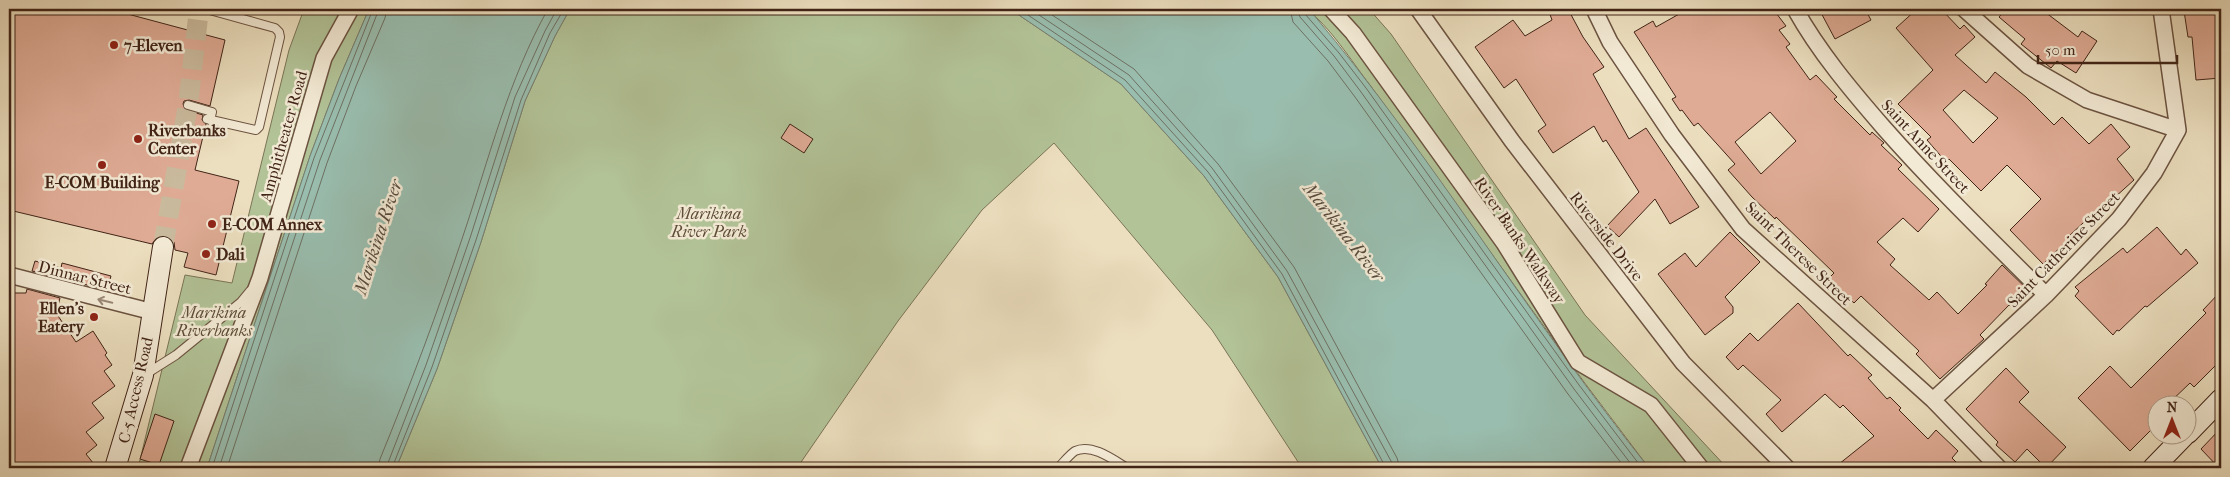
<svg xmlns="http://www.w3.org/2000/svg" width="2230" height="477" font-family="'IM FELL French Canon',serif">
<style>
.green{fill:#b2c397;stroke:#7a7457}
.water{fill:#99bdae;stroke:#768072}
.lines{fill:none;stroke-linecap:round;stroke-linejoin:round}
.shore{stroke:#6d7062;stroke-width:1}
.building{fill:#dfab95;stroke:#412417;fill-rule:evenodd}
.secondary-tunnel{stroke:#caba9d;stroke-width:20;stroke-dasharray:20 10;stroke-linecap:butt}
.lane-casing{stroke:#6c5341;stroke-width:10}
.street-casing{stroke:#6c5341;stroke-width:18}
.secondary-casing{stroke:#412417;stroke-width:22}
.lane{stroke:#f3ead5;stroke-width:8}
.street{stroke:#f3ead5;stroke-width:15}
.secondary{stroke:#f3ead5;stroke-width:20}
.oneway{stroke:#9a8776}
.poi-dot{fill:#8f2418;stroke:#f3ead5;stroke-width:2}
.labels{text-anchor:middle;stroke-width:5;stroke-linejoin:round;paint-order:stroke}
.poi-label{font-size:16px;font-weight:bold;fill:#412417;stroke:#f3ead5;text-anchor:start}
.street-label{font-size:16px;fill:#412417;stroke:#f3ead5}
.park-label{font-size:16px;font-style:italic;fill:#5d4c37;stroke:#f3ead5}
.water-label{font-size:18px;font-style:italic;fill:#574a3d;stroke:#f3ead5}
</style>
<rect width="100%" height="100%" fill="#ecdfbf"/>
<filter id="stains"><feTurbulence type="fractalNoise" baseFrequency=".004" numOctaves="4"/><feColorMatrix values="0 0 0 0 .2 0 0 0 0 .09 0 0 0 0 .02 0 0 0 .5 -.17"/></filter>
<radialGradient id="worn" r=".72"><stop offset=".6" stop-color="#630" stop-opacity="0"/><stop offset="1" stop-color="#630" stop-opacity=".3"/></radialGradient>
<path class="green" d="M304,9H369L339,79L310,156L207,468H138L185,275L232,283L289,50Z
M570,9H1010L1121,84L1204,176L1278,277L1382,468H1302L1212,330L1054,143L982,210L898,321L797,468H396L437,369L481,242L525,101L555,36Z
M1306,9H1369L1391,34L1585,315L1727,468H1649L1584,382L1370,85C1352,62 1329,25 1306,9Z"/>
<path class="water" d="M369,9H570L555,36L525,101L481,242L437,369L396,468H207L310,156L339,79Z
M1010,9H1306L1313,14C1434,158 1531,321 1649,468H1382L1278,277L1204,176L1121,84Z"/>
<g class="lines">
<path class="shore" d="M1019,9L1125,80L1208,172L1282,274L1386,468
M1030,9L1129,75L1212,168L1287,271L1391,461L1392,468
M1043,9L1134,69L1218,164L1294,267L1397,458L1400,468
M1290,9L1293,22L1328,61L1355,97L1568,394L1625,468
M1297,9L1300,17L1334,56L1361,92L1574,389L1634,468
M1304,9L1305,14L1339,53L1366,88L1579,385L1642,468
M212,468L314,158L373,9
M219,468L320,160L379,9
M227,468L327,163L356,86L385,18L387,9
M378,468L380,459C410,386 438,311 463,236C489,159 508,80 548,9
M386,468L426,365L470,238L515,97L545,31L557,9
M392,468L432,367L476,240L521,100L550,33L564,9"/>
</g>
<path class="building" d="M9,9H109L225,40L210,106L189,100L184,101L183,104L186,110L203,115L202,120L206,124L195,170L239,181L216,275L184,267L188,253L175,250L174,242L165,235L158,236L152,244L9,210Z
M1548,9H1568L1583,37L1604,67L1593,74L1629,139L1646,128L1699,207L1670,224L1655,199L1619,237L1607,226L1639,192L1606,140L1603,142L1594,126L1553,153L1538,131L1546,125L1516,79L1504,88L1475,47L1513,20L1525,36L1552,20Z
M1688,9H1773L1786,26L1779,30L1790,44L1786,47L1810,80L1816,75L1837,97L1834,99L1870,135L1872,132L1884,143L1881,145L1902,165L1898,169L1939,209L1918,232L1903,218L1877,242L1895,259L1890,265L1929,300L1937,292L1958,314L1987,285L1985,284L2002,265L2028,290L2012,307L2009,305L1980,335L1984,339L1940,379L1916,354L1919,351L1861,296L1854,303L1828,279L1834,273L1776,217L1775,219L1752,197L1728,170L1735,164L1698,123L1694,126L1682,110L1680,111L1672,99L1676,97L1634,32L1653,21L1656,27ZM1770,112L1796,141L1761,174L1735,142Z
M1819,9H1865L1871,20L1835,39Z
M1917,9H1941L1960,29L1964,25L1975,37L1955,55L1986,83L1995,72L2026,97L2054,125L2062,117L2089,144L2111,124L2130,147L2117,159L2134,180L2114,198L2112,196L2068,237L2069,239L2043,264L2010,230L2041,199L2007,165L1981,191L1949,159L1946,162L1927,140L1931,137L1898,104L1933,70L1896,28ZM1964,90L1998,118L1973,143L1943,110Z
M2006,9H2041L2078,37L2082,31L2097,41L2076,73L2057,61L2051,68L2021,44L2025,39L1999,17Z
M2207,9H2219L2221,26V78L2196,80L2192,37H2188L2184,11Z
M790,124L813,139L804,153L781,138Z
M2157,227L2181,255L2186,249L2198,263L2147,307L2145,306L2119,331L2117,330L2113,335L2075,296L2079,291L2075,287L2123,248L2127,253Z
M1730,232L1760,262L1725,297L1733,307V313L1705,335L1658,274L1685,253L1696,267Z
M35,261L61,268L62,263L111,276L107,290L32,271Z
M27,289L60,298L56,313L76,342L93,331L107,353L105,355L112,365L104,371L115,386L92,403L104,418L86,432L97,445L86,454L97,468H9V293H26Z
M2221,291V360L2194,387L2190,383L2168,404H2158V423L2130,451L2078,398L2110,366L2131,388L2206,313L2203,310Z
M1798,303L1848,356L1850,354L1872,375L1868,378L1887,399L1890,397L1901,408L1899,410L1928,439L1936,430L1958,451L1952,458L1962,468H1834L1874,436L1843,405L1840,408L1825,394L1782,432L1766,414L1781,400L1743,365L1738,370L1726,357L1750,333L1758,341Z
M2006,368L2029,392L2019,402L2066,447L2046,468L2027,449L2015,462L1996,445L1998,442L1966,409Z
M155,414L174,421L159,465L140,459Z
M2221,428V468H2219L2201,449Z"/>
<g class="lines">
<path class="secondary-tunnel" d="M163,247L188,105L199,9"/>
<g class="lane-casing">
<path id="lane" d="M206,9L275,28L279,32L280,37L259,127L256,130L207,119
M188,105L212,112L210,120
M146,374L176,355L241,302L250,291
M1058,468C1063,463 1069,455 1075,451C1092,443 1114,460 1127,468"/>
</g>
<g class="street-casing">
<path id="street" d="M1331,9L1353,33L1504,243L1578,362L1651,405L1701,468
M1418,9L1512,141L1683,363L1787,468
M1594,9L1610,42L1672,135L1743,229L1933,400L1999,468
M1795,9C1819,52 1851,90 1884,128C1935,186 1991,240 2046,295
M1964,9L2028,66L2087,100L2178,130
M9,275L153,312
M1933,400L2046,295L2119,219L2154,173L2178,130L2161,9
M188,468L260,278L324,58L351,9"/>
</g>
<g class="secondary-casing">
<path id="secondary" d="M2188,433L2221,399
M115,468L143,375L163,247
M2153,468L2186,434"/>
</g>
<use href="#lane" class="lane"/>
<use href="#street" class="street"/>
<use href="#secondary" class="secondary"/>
</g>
<defs><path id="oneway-shaft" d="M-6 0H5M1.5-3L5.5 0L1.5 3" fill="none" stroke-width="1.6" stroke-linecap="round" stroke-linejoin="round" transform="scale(1.25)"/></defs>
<use class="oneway" href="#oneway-shaft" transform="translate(105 301) rotate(-167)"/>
<g class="poi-dot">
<circle cx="114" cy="45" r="5"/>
<circle cx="138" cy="139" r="5"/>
<circle cx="102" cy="165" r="5"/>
<circle cx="212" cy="224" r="5"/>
<circle cx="206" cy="254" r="5"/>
<circle cx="94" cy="317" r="5"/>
</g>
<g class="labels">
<g class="poi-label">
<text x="124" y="51">7-Eleven</text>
<text x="148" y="136">Riverbanks<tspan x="148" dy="18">Center</tspan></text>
<text x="102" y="188" text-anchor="middle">E-COM Building</text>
<text x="222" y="230">E-COM Annex</text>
<text x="216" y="260">Dali</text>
<text x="84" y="314" text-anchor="end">Ellen's<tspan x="84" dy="18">Eatery</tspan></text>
</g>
<g class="street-label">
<text transform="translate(283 136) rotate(-74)" y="6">Amphitheater Road</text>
<text transform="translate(1926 146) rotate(47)" y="6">Saint Anne Street</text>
<text transform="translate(1607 236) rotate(52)" y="6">Riverside Drive</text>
<text transform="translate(1520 240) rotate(56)" y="6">River Banks Walkway</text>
<text transform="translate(2063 249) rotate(-46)" y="6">Saint Catherine Street</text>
<text transform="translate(1799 253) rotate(44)" y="6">Saint Therese Street</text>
<text transform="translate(85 277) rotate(14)" y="6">Dinnar Street</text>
<text transform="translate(135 390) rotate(-77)" y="6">C-5 Access Road</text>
</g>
<g class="park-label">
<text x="709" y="219">Marikina<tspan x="709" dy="18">River Park</tspan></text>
<text x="214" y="318">Marikina<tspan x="214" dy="18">Riverbanks</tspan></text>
</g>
<g class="water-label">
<text transform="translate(1344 232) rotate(52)" y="6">Marikina River</text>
<text transform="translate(378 237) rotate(-72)" y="6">Marikina River</text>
</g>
</g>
<rect width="2230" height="477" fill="none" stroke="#ecdfbf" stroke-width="30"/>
<rect x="10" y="10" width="2210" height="457" fill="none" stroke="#412417" stroke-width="2.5"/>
<rect x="15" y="15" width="2200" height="447" fill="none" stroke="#412417"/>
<g transform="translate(2172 420)"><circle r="24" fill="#f3ead5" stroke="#ac9b89"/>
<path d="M0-4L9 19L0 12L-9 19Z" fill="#8f2418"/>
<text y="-8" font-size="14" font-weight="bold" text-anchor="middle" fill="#412417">N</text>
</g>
<path d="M2038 55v8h139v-8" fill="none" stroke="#412417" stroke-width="2.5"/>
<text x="2045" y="55" font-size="15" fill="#412417" stroke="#f3ead5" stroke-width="4" paint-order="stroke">50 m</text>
<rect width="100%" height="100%" filter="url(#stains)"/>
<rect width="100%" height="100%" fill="url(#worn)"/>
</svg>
